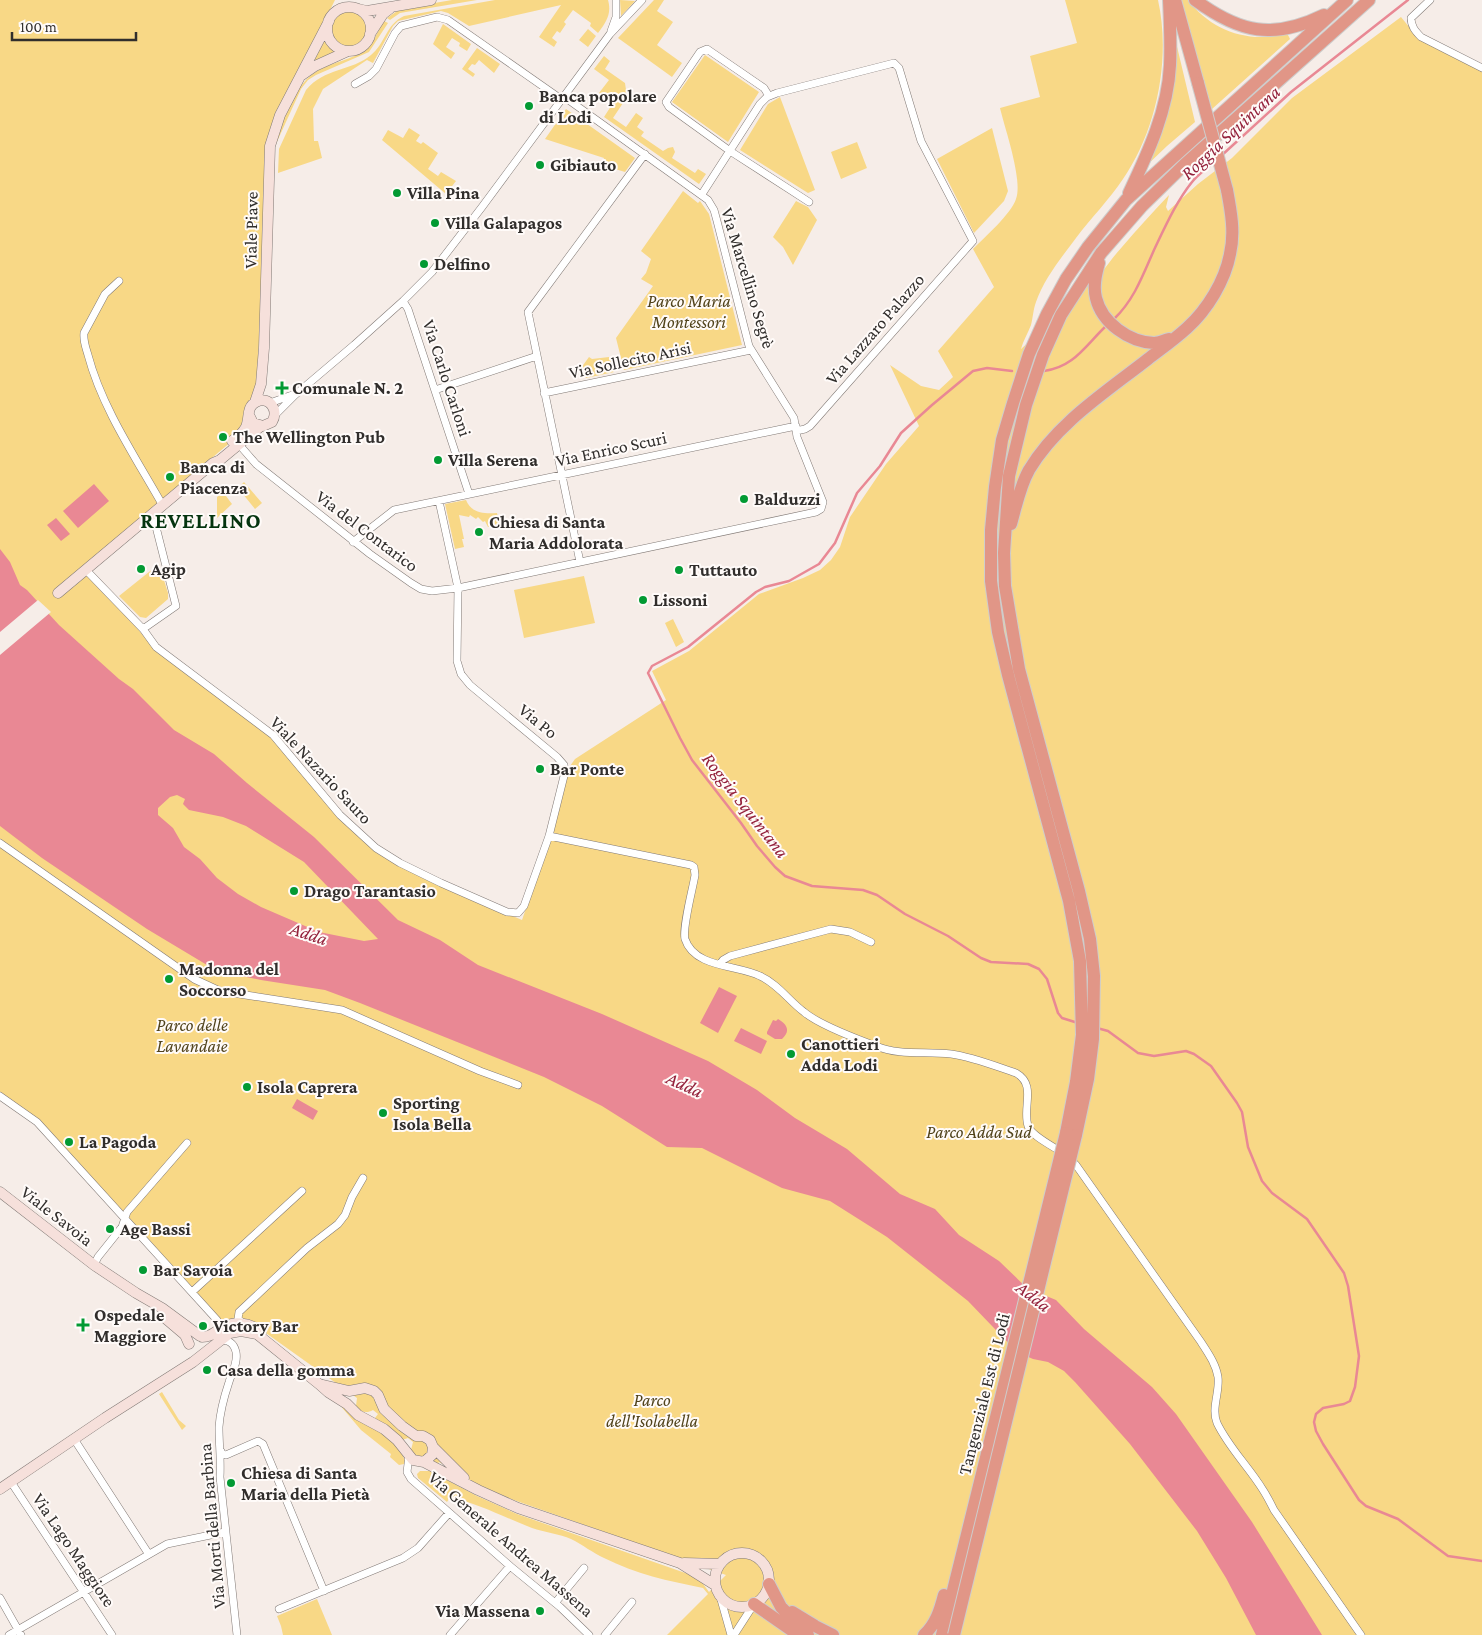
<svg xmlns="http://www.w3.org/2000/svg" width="1482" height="1635" font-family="'Crimson Pro',serif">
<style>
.green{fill:#f8d886}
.water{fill:#e98894;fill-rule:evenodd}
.pier{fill:#f6ede8}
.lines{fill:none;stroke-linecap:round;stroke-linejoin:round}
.stream{stroke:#e98894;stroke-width:2.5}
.street-casing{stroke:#827a76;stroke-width:8}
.secondary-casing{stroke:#827a76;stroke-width:11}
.highway-casing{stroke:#cecdcc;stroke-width:14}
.street{stroke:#fff;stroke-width:7}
.secondary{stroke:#f6e0db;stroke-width:10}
.highway{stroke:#e19687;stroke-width:12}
.highway-bridge-casing{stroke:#cecdcc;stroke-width:14;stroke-linecap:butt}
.highway-bridge{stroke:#e19687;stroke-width:12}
.poi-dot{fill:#029a33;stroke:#fffbf9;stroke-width:2}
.labels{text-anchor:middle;stroke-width:4;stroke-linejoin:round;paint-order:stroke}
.poi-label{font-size:18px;font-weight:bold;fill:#312e2c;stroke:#fffbf9;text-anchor:start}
.street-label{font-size:18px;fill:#312e2c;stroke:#fffbf9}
.park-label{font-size:18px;font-style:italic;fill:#51431b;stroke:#fffbf9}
.water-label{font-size:19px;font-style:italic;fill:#94223c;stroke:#fffbf9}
.district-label{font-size:22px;font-weight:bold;letter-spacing:1px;fill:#05340f;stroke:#fffbf9}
</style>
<rect width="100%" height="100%" fill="#f6ede8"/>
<path class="green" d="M0,0H335L277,116L262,277L257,383L246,419L238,436L80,569L137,628L154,649L272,736L362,839L441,885L522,920L551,836L568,769L575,759L666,700L652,671L689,651L759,594L803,578L820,570L831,560L840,547L850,517L886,464L919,426L890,365L921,386L939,390L953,377L938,351L994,287L973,249C985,237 1011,214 1016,199C1023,180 1005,129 1000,108L1040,97L1030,56L1077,43L1065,0H1158C1171,58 1157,130 1123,179C1109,200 1091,218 1076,238C1061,258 1044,279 1036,302C1033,310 1033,318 1031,325C1028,333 1023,341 1021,349L1082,293L1087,286L1090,285C1102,274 1110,260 1122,247C1137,229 1153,212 1169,195L1166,207L1168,211L1198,184L1232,158L1292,98L1401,17L1418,38L1482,71V1635H667L708,1594L703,1588C668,1581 636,1574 604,1558C593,1553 583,1545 571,1539C560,1534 544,1532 532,1528C504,1517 479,1504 450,1497L447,1502L418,1478L417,1474L420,1471H430L477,1496L517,1514L691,1575L701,1581L709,1592L726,1575L511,1499L479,1485L439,1462L436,1466L426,1457L416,1458L411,1450L413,1442L408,1438L402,1440L375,1418L378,1414L373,1410C366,1414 361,1412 356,1406L357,1398L263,1331L249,1325L221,1321L40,1122L0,1094Z
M452,0H477L400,13L390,20L387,18L400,9Z
M495,0H608C612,14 606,22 598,33L590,26L591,23L573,10L564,22L566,24L560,33L557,31L552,38L557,42L554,47L539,37L561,5L469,26L448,13L441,11L398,21L393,26L373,63L367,60L323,89L313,109L314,141H318L322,158L278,173L279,149L306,90C324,68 352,71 371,55C385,44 386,24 404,16Z
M620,0L635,1L621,16V15Z
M654,0H664L657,11L673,22L657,45L682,63L672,77L618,38Z
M1180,0H1188C1206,24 1234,38 1264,37C1272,36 1280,34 1288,35L1290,39L1212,109Z
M331 29a18 18 0 1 1 36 0a18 18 0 1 1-36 0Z
M384,21L388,23L369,52L316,75L308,80L301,89L275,146L274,145C280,122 296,81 319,70C334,62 352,59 366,50L370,46Z
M443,24L471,44L467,51L459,46L460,43L452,38L446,47L455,53L451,59L433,44Z
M588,29L596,36L588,47L579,40Z
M325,33L331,45L341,52L308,69Z
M1174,34L1195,122L1167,146L1143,169Z
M477,48L500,64L494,73L479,60L475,65L472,64L468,69L475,74L473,77L462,69Z
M705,55L759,92L728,142L672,102Z
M604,56L610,61L605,69L625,83L627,97L613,118L626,127L636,113L643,118L637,127L644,132L641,136L663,151L668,148L673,147L675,152L672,158L695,173L698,169L706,174L699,184L604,117L613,103L599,93L609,80L594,69Z
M780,97L815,190L808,193L740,150L768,104Z
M566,109L635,158L625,172L602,165L604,158L545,139Z
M409,128L420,135L416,141L421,144L423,142L438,153L428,169L438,176L441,172L456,181L446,194L382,140L388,130L403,138Z
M992,128L1008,191L1004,201L974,233L937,159Z
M857,142L867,168L841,179L831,152Z
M683,191L698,203L700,201L709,214L742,345L624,370L616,338L653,286L641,279L646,273L651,259L641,251Z
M796,201L808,207L817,220L793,265L783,247L773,237Z
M589,357L592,359L609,357L611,359L614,372L586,378L581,368Z
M244,482L262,503L255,509L238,488Z
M223,492L232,504L217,518V497Z
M466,500C471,513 484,514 497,513L500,526L488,527L485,521L483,522L478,517L476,519L470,515L469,517L459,515L464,539H462L464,547L455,549L445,504Z
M159,564L168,593V599L146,618L140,617L119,596Z
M584,576L595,623L524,638L514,590Z
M673,619L684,642L676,647L665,623Z
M162,1392L179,1420L186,1426L182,1430L159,1394Z
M339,1404C362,1418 396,1433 405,1461L404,1464L399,1465L390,1457L391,1454L361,1430Z
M317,1599L332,1635H283L281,1626L277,1616Z"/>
<path class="water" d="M94,484L109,501L78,528L63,511Z
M56,518L70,534L61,541L47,525Z
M0,549L10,562L20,585L27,590L59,625L119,679L133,689L174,730L214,754L247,783L314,837L398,920L440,940L478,965L602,1014L708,1061L757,1090L795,1118L847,1149L900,1194L935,1209L959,1235L999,1261L1027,1288L1056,1300L1084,1329L1152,1387L1176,1414L1252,1522L1322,1635H1256L1226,1578L1197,1531L1130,1444L1075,1382L1064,1371L1048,1362L1033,1359L1017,1352L968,1301L887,1237L830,1201L782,1188L702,1148L667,1147L602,1106L544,1077L360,1003L325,990L261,980L217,971L147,929L42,858L0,826ZM177,795L185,799L183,804L189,810L223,817L246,826L304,862L378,939L364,941L319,932L261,907L238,894L217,878L200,859L184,847L173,828L158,815V808L170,797Z
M719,987L737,996L718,1033L700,1023Z
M778,1019C787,1024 791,1031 782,1039H775L767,1034V1032L773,1020L776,1021Z
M741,1028L767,1041L761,1054L734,1041Z
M297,1099L318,1111L313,1120L292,1108Z"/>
<path class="pier" d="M38,600L51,612L0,655V632Z"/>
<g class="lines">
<path class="stream" d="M1221,156L1291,92L1408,0
M1114,319C1134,300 1143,275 1154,250C1165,227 1176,202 1192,182C1198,174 1208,168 1215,161
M1012,371L987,368L973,371L932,405L901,433L880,466L857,493L835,543L819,564L789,581L765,587L756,592L688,647L652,666L648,673L680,738L692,760L741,823L757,846L775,867L785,876L812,886L863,890L877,895L905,914L948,936L981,958L991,962L1028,964L1039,969L1047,979L1058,1013L1062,1018L1078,1023
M1044,371C1074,367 1085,346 1106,326
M1097,1028L1108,1031L1138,1053L1154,1056L1186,1051L1194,1054L1211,1066L1237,1103L1242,1112L1248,1147L1262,1181L1272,1193L1307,1219L1344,1273L1348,1286L1359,1356L1355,1387L1350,1401L1344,1404L1323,1408L1316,1414L1314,1422L1316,1431L1323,1444L1359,1500L1366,1506L1398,1519L1448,1556L1482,1561"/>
<g class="street-casing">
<path id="street" d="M1430,0L1411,18C1411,26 1415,31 1421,37L1482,68
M611,31L616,17V0
M355,84L369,76L376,69L395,33L401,26L437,17L448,20L561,99
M769,96L764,88L707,49L700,52L666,102L669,107L730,151L809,202
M702,194L760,104L767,97L777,93L894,63L899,68L921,141L973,241L810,426L805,429L796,431
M119,281L105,294L84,333C83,341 86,348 88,355C102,408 136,458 163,506
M403,301L408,309L469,494
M435,390L537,356
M544,393L751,350
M270,403L292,395
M275,415L295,395L354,345L403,301L432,272L482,207L610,34L642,0
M236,441L256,464L370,554L411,583L421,589L432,591L458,588L816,512L821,509L823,502L797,437L794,418L749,346L717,221L714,210L708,200L563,96
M353,542L394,510L796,426
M580,562L528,312L645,154
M86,570L143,629L156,647L273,735L340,815L376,848L400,863L441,883L507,912L518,913L524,906L549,836L565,772L564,765L557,757L470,685L461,674L457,661L458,588L439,501
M143,629L176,606L153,515
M549,836L691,865L694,867L695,875C693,888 682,928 685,939C694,968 738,965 760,976C778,984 789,1001 804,1012C818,1024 857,1039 876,1046C900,1056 925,1051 951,1054C973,1057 995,1066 1016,1073C1037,1085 1022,1107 1028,1126C1031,1136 1055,1147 1064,1154C1068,1157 1072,1161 1076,1165L1201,1342C1208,1353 1216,1364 1218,1377C1220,1392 1211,1408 1217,1423C1229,1448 1249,1467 1263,1490C1267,1496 1271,1504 1274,1510L1361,1635
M0,843L194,979L220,991L342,1010L480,1071L518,1085
M720,964L723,960L730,956L831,929L850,932L871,942
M0,1096L37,1122L217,1320L219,1325V1329
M94,1265L98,1257L122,1227L127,1212L187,1143
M192,1292L302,1191
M243,1323L238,1319L239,1312L307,1248L338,1224L345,1215L352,1197L363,1178
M220,1341C228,1339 234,1343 236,1352C238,1363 232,1372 229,1382C224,1397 220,1411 219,1427C219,1444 221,1460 220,1477L237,1635
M74,1439L148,1553
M221,1451L222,1454L226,1455L258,1441L263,1444L324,1591
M409,1456L407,1472L411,1479L510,1566L560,1607L589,1635
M11,1482L112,1635
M720,1596L731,1635
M0,1598L21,1635
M555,1603L584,1568
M279,1609L403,1558L418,1548L449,1513
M9,1635L167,1544L225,1532
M450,1635L510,1566
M605,1635L632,1602
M734,1635L754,1604"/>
</g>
<g class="secondary-casing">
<path id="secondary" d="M327 29a22 22 0 1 1 44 0a22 22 0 1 1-44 0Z
M358,9L367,11L431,0
M370,34L383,14L392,7
M302,75L315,66L348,51
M255,402L261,384L264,348L270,146L280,115L329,21
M232,441C238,437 243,433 246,427C250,418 246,407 256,402C270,395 279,411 272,422L263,426L253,423L249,415
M58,593L213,463L220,460L261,426
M0,1192L94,1265L136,1293L162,1308L200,1336
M165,1318L185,1335L189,1344
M202,1337C211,1337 213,1333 220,1329C232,1320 250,1322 261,1332
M433,1447L464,1478
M424,1462L478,1490L518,1508L680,1563L715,1585
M0,1489L105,1418L193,1362L230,1333L241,1331L257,1334L319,1384L349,1391L365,1388L374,1391L378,1395L384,1409L402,1426L416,1436H423L430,1440L433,1447L432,1455L424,1462L413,1460L397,1440L384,1429L358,1415L347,1404L328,1392L319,1384
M715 1580a27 27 0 1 1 54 0a27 27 0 1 1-54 0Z
M684,1563L720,1564"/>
</g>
<g class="highway-casing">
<path id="highway" d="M1175,0L1198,83
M1195,0C1240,33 1273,40 1324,15
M1129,193C1148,153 1168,110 1170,65C1171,44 1170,22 1169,0
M1099,263C1096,274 1093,286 1096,298C1102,323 1129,342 1154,343C1159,343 1165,340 1169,339
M1011,524C1016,506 1020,486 1029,470C1057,423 1106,392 1148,359C1161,349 1175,339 1187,328C1207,310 1225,281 1230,254C1235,233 1231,211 1227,190
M1066,1133L1076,1082L1082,1035L1080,961L1069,901L1008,675L998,632L991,581V530L995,487L1002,440L1013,403L1029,354L1047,314L1066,279L1088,247L1126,200L1347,0
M1076,1135L1088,1079L1093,1039L1094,976L1090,939L1079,891L1019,669L1005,586L1004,553L1009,476L1026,405L1043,355L1061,315L1101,253L1142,206L1184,165L1369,0
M769,1584L781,1607L808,1635
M754,1604L797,1634
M792,1612L815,1626L833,1635
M924,1635C936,1624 940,1610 944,1595
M942,1635L1028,1288"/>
</g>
<use href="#street" class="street"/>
<use href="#secondary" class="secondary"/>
<use href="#highway" class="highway"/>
<g class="highway-bridge-casing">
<path id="highway-bridge" d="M1198,83L1227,190
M1028,1288L1066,1133
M954,1635L1076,1135"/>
</g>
<use href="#highway-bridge" class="highway-bridge"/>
</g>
<g class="poi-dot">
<circle cx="529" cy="106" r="5"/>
<circle cx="540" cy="165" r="5"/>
<circle cx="397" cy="193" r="5"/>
<circle cx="435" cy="223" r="5"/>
<circle cx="424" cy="264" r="5"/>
<path d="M279.5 380.5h5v5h5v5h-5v5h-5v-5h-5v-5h5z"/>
<circle cx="223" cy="437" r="5"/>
<circle cx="438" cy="460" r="5"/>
<circle cx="170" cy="477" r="5"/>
<circle cx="744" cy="499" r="5"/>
<circle cx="479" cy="532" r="5"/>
<circle cx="141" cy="569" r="5"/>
<circle cx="679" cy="570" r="5"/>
<circle cx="643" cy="600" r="5"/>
<circle cx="540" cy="769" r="5"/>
<circle cx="294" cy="891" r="5"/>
<circle cx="169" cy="979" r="5"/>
<circle cx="791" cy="1054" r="5"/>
<circle cx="247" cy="1087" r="5"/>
<circle cx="383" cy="1113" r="5"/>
<circle cx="69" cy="1142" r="5"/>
<circle cx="110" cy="1229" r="5"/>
<circle cx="143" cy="1270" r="5"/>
<path d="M80.5 1317.5h5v5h5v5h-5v5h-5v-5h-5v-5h5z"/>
<circle cx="203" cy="1326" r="5"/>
<circle cx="207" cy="1370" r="5"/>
<circle cx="231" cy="1483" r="5"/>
<circle cx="540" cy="1611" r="5"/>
</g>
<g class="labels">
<g class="poi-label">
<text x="539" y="102">Banca popolare<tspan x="539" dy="21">di Lodi</tspan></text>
<text x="550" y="171">Gibiauto</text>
<text x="407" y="199">Villa Pina</text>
<text x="445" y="229">Villa Galapagos</text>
<text x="434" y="270">Delfino</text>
<text x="292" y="394">Comunale N. 2</text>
<text x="233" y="443">The Wellington Pub</text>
<text x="448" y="466">Villa Serena</text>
<text x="180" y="473">Banca di<tspan x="180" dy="21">Piacenza</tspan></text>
<text x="754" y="505">Balduzzi</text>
<text x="489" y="528">Chiesa di Santa<tspan x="489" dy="21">Maria Addolorata</tspan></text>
<text x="151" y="575">Agip</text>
<text x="689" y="576">Tuttauto</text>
<text x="653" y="606">Lissoni</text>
<text x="550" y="775">Bar Ponte</text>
<text x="304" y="897">Drago Tarantasio</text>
<text x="179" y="975">Madonna del<tspan x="179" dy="21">Soccorso</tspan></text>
<text x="801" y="1050">Canottieri<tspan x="801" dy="21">Adda Lodi</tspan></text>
<text x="257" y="1093">Isola Caprera</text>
<text x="393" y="1109">Sporting<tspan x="393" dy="21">Isola Bella</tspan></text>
<text x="79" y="1148">La Pagoda</text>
<text x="120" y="1235">Age Bassi</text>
<text x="153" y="1276">Bar Savoia</text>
<text x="94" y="1321">Ospedale<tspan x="94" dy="21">Maggiore</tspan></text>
<text x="213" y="1332">Victory Bar</text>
<text x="217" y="1376">Casa della gomma</text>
<text x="241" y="1479">Chiesa di Santa<tspan x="241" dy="21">Maria della Pietà</tspan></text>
<text x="530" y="1617" text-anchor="end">Via Massena</text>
</g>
<g class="street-label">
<text transform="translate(251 230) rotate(-89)" y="6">Viale Piave</text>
<text transform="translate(748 278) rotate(73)" y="6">Via Marcellino Segrè</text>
<text transform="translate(875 329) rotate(-49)" y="6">Via Lazzaro Palazzo</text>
<text transform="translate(630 360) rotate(-12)" y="6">Via Sollecito Arisi</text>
<text transform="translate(447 378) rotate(72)" y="6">Via Carlo Carloni</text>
<text transform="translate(611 449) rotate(-12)" y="6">Via Enrico Scuri</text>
<text transform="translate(367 531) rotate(37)" y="6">Via del Contarico</text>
<text transform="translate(538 721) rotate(39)" y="6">Via Po</text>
<text transform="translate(321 770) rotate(47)" y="6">Viale Nazario Sauro</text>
<text transform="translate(57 1216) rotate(38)" y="6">Viale Savoia</text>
<text transform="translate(984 1394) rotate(-76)" y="6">Tangenziale Est di Lodi</text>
<text transform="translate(212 1526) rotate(-95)" y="6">Via Morti della Barbina</text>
<text transform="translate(511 1544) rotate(41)" y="6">Via Generale Andrea Massena</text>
<text transform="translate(74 1550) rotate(56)" y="6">Via Lago Maggiore</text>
</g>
<g class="park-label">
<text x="689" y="307">Parco Maria<tspan x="689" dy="21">Montessori</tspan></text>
<text x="192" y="1031">Parco delle<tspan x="192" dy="21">Lavandaie</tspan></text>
<text x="979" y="1138">Parco Adda Sud</text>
<text x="652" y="1406">Parco<tspan x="652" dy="21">dell'Isolabella</tspan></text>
</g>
<g class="water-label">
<text transform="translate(1230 132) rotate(-43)" y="7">Roggia Squintana</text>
<text transform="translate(746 805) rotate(52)" y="7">Roggia Squintana</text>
<text transform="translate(309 933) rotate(18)" y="7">Adda</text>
<text transform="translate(685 1084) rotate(25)" y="7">Adda</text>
<text transform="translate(1034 1296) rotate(38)" y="7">Adda</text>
</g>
<g class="district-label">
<text x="201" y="528">REVELLINO</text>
</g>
</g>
<path d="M12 32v8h124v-8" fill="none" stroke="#312e2c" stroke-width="2.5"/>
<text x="20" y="32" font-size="15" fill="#312e2c" stroke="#fffbf9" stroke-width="4" paint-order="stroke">100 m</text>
</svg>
